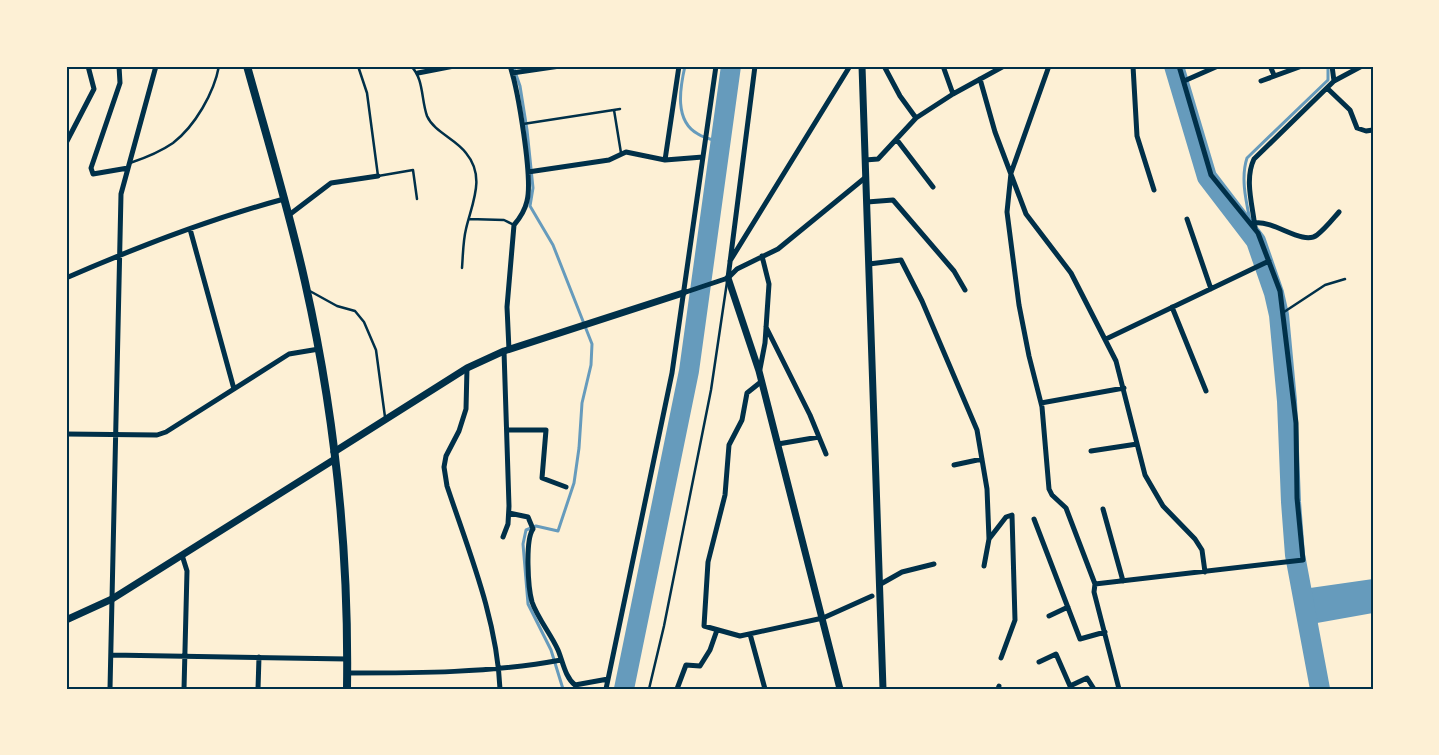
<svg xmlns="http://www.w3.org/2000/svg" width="1439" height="755" font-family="Georgia,serif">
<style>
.water{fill:#669bbc}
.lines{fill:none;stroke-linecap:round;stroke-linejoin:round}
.stream{stroke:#669bbc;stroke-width:3}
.river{stroke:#669bbc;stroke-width:20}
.service{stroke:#003049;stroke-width:2.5}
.minor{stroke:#003049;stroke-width:5}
.tertiary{stroke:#003049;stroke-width:7}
.secondary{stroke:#003049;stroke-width:8}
.neatline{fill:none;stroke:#003049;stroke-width:2}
</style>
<rect width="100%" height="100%" fill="#fdf0d5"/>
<path class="water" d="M1373,579V613L1317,623L1310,588Z"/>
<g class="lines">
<path class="stream" d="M513,66L520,86L527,130L533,188L530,206L553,245L592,344L591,365L582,403L579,448L574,483L558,531L536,526L526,530L523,544L528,604L551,650L563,689
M685,66C680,88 674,121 698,134C704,138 713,140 720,142
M1253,236C1249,211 1239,182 1247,158L1328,80V66"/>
<path class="river" d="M1174,66L1207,177L1256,241L1274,293L1279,315L1287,401L1291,502L1295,555L1320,689
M624,689L689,371L731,66"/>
<path class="service" d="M358,66L367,93L378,176L413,170L417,199
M411,66C424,79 421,99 427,116C434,132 456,139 466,153C486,177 472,203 466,229C463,241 463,255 462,268
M614,110L621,153
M523,124L620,109
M130,163C145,158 160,152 173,143C195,126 214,93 219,66
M469,219L504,220L514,225
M308,290L337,306L355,311L364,322L376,350L385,417
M1284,312L1325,285L1345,279
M649,689L664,626L711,390L727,282"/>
<path class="minor" d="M119,66L120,83L91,168L93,174L128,168
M884,66L900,96L916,118
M943,66L953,94
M1049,66L1011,173L1007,212L1019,305L1029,356L1042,407L1049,489L1052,495L1066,508L1095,584L1094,592L1119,689
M1133,66L1137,136L1154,190
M1270,66L1274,75
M418,73L454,66
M512,73L560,66
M980,79L995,132L1026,214L1071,273L1116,361L1145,475L1163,506L1195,539L1202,550L1205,572
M1184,81L1218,66
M1261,81L1302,66
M1334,81L1362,66
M1327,88L1350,110L1357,128L1366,131L1373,130
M897,140L933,187
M66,143L94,89L88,66
M665,160L679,66
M865,160L878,159L916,118L953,94L1004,66
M528,172L609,160L626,152L665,160L703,157
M867,202L893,200L954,271L965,290
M289,215L331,183L378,176
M1187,219L1211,289
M1255,223C1274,220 1303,246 1317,235C1325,229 1332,220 1339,212
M1255,228C1253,206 1244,180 1254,159L1334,81L1332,66
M190,229L234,389
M730,261L850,66
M869,264L901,260L922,301L977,430L987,489L989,539L984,566
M66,278C137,247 210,219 284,199
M728,278L755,66
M683,293L728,278L737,269L778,249L866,177
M1172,307L1206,391
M766,327L810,415L826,454
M1106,339L1269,261
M509,350L507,307L514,225C520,218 525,210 527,201C533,179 518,89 510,66
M467,368L466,409L459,431L446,456L444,467L447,486C469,552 497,619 500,689
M760,369L765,343L769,284L762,256
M762,381L747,393L742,420L729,445L725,495L708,562L704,626L740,636L823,618L872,596
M1041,403L1124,388
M507,430H546L542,478L566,487
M66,434L157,435L166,432L289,354L319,349
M778,444L819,437
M1091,451L1137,444
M954,465L982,459
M1103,509L1123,581
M509,513L528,517L533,529C525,540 528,588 532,602C538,619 551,634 558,650C563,662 565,677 575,685L608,679
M1034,519L1080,639L1105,632
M503,537L508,524L509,506L504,351
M989,539L1006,517L1012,515L1015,620L1001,658
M182,555L187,571L184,689
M1095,584L1303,560L1297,498L1296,423L1280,291L1258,233L1211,175L1179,66
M879,585L902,572L934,564
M1049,616L1068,607
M750,634L765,689
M111,655L347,659
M1039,662L1056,654L1070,686L1087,678L1094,689
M347,673C418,673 491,673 561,660
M110,689L121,194L156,66
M258,689L259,657
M606,689L672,373L716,66
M677,689L686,665L700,666L710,650L717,630
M998,689L999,686"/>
<path class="tertiary" d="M862,66L883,689
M728,278L759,371L840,689
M334,452L467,368L504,351L683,293
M66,620L112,599L335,459"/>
<path class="secondary" d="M247,66C267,138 289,210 305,282C335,415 349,553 347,689"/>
</g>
<rect width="1439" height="755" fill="none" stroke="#fdf0d5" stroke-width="135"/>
<rect x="68" y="68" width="1304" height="620" class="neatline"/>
</svg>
